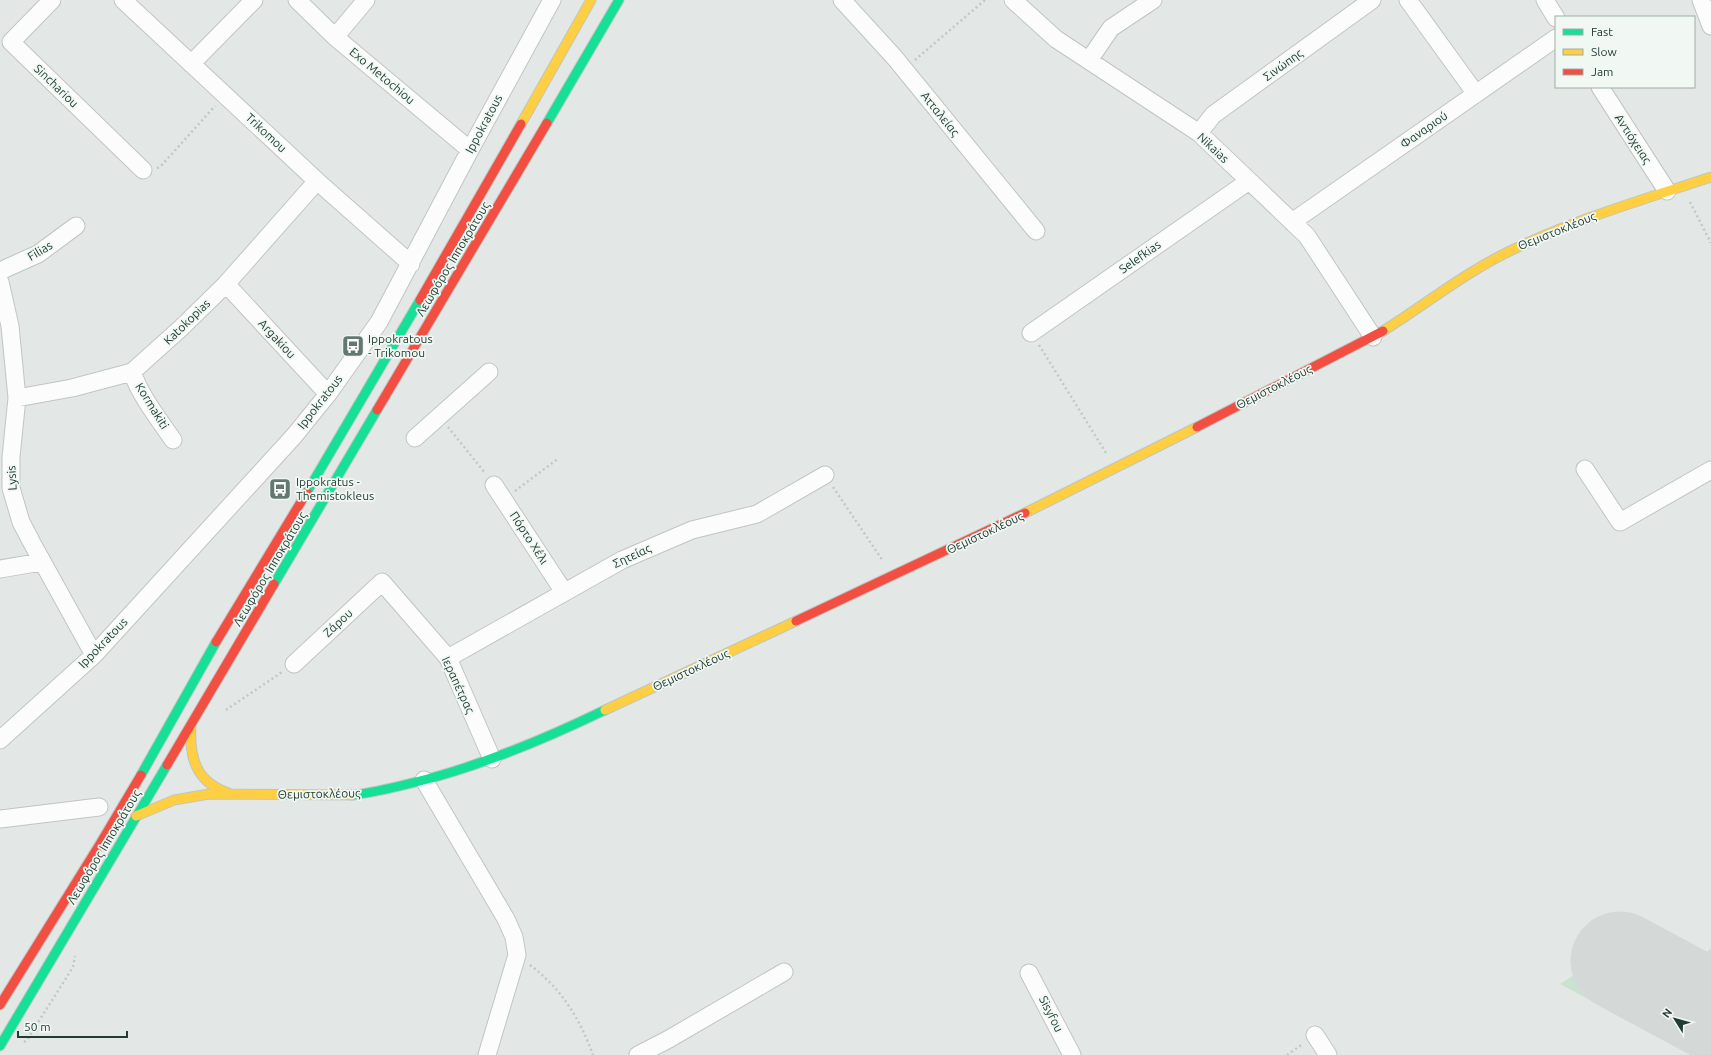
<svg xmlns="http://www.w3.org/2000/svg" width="1711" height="1055" font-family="Ubuntu,sans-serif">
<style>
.built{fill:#d0dad5}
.green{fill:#cbe2d1}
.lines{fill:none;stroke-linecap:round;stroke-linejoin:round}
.runway{stroke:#d4d9d8;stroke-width:99}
.street-casing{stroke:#c0c5c3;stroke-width:19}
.fast-casing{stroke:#bec6c3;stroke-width:11}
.slow-casing{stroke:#bec6c3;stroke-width:11}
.jam-casing{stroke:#bec6c3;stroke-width:11}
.path{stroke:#c0c9c4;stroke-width:2.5;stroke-dasharray:2 3;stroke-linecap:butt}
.street{stroke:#fbfcfb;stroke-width:17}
.fast{stroke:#16e098;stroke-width:9}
.slow{stroke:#ffcf43;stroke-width:9}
.jam{stroke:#f24e42;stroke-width:9}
.labels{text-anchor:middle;stroke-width:3.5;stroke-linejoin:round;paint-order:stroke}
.street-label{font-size:12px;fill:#203c33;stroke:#f1f8f4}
.poi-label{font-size:12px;fill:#203c33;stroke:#f1f8f4;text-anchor:start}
</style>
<rect width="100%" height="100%" fill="#e3e8e6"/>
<path class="built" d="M1711,949V979L1688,965Z"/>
<path class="green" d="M1585,968L1711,1036V1055H1692L1560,984Z"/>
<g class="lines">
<path class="runway" d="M1620,961L1711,1010"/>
<g class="street-casing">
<path id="street" d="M52,0L11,42L143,170
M123,0L317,181L411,264
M297,0L335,37L470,150
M842,0L895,58L1036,231
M1013,0L1056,39L1199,133L1307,236L1373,337
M1408,0L1476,94
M1545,0L1556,18
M1701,0L1711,26
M335,37L366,0
M1089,60L1111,28L1153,0
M191,64L254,0
M1600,87L1667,191
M1199,133L1213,115L1372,0
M1292,222L1556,38
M0,271L38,254L76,226
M0,282L10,326L17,398L11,457V488L21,522L32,543L94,655
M226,284L328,394
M1031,333L1249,181
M132,372C141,397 158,418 173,440
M17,398L72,388L132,372L181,328L226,284L317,181
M415,438L489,372
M1585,469L1620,522L1711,470
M494,485L564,592
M0,569L41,562
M448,658L622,560L692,530L757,514L825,475
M294,664L382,582L448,658L492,759
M0,740L94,655L294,436L328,394L379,322L470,150L552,0
M424,780L506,919L514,937L517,955L487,1055
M0,819L99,807
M1029,973L1072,1055
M1315,1035L1328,1055
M638,1055L669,1039L784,972"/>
</g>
<g class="fast-casing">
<path id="fast" d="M547,123L619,0
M307,492L420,300
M274,584L377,410
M141,775L216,642
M352,795C372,793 392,788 412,783C479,767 543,740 605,710
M0,1046L167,765"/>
</g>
<g class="slow-casing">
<path id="slow" d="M521,124L591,0
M1383,331C1426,304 1467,271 1514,249C1577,219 1645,199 1711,177
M1025,513L1197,427
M605,710L796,621
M191,726C190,744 191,766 206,780C212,786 220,790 228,793
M136,816L174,800L209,794L352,795"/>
</g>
<g class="jam-casing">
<path id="jam" d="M420,300L521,124
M377,410L547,123
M1197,427L1383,331
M796,621L1025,513
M216,642L307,492
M167,765L274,584
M0,1005L100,844L141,775"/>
</g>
<path class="path" d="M915,60L985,0
M157,168L160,167L215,106
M1690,202L1711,243
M1039,345L1106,453
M448,427L485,473
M833,487L883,561
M515,491L559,458
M226,710L282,672
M530,965C561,988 580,1019 593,1055
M24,1042L27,1040L73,967L75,956
M1287,1055L1303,1044"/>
<use href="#street" class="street"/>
<use href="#fast" class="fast"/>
<use href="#slow" class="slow"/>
<use href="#jam" class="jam"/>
</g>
<defs>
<g id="bus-square" transform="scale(1.15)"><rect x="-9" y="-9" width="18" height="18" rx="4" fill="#647872" stroke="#f1f8f4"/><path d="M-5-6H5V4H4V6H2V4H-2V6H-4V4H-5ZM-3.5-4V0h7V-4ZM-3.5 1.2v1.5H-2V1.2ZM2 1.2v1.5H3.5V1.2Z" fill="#fff"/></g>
</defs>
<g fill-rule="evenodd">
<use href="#bus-square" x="353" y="346"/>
<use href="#bus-square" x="280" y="489"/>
</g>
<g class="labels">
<g class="street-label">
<text transform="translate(1283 65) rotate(-36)" y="4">Σινώπης</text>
<text transform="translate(382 76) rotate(40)" y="4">Exo Metochiou</text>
<text transform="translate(56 86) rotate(44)" y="4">Sinchariou</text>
<text transform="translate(940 114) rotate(51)" y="4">Ατταλείας</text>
<text transform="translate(484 124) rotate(-62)" y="4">Ippokratous</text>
<text transform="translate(1424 130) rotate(-35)" y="4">Φαναριού</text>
<text transform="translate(266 133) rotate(43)" y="4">Trikomou</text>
<text transform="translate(1633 139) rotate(57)" y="4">Αντιόχειας</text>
<text transform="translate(1213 148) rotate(43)" y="4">Nikaias</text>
<text transform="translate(1557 231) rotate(-22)" y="4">Θεμιστοκλέους</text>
<text transform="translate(40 251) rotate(-31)" y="4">Filias</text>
<text transform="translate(1140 257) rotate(-35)" y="4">Selefkias</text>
<text transform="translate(453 259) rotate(-59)" y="4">Λεωφόρος Ιπποκράτους</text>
<text transform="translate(187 322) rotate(-44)" y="4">Katokopias</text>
<text transform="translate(277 339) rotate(47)" y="4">Argakiou</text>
<text transform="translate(1274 387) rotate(-27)" y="4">Θεμιστοκλέους</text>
<text transform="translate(320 402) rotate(-52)" y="4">Ippokratous</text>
<text transform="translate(152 406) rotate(58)" y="4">Kormakiti</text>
<text transform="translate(12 478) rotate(-94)" y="4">Lysis</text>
<text transform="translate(985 533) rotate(-25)" y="4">Θεμιστοκλέους</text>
<text transform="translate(529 538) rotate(57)" y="4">Πόρτο Χέλι</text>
<text transform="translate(632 556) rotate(-25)" y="4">Σητείας</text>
<text transform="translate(270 569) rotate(-59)" y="4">Λεωφόρος Ιπποκράτους</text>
<text transform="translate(338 623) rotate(-43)" y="4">Ζάρου</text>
<text transform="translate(103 643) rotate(-46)" y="4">Ippokratous</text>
<text transform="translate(691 670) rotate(-25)" y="4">Θεμιστοκλέους</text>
<text transform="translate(458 685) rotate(65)" y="4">Ιεραπέτρας</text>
<text transform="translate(319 794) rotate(-1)" y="4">Θεμιστοκλέους</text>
<text transform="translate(104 847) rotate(-59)" y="4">Λεωφόρος Ιπποκράτους</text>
<text transform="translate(1051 1014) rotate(63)" y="4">Sisyfou</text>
</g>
<g class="poi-label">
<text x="368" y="343">Ippokratous<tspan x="368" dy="14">- Trikomou</tspan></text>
<text x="296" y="486">Ippokratus -<tspan x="296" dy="14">Themistokleus</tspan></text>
</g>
</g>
<rect x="1555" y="16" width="140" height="72" fill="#f1f8f4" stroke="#9dada7"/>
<rect x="1563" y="29" width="20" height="6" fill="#16e098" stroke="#9dada7"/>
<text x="1591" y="36" font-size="12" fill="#203c33">Fast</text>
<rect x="1563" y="49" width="20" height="6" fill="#ffcf43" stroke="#9dada7"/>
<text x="1591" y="56" font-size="12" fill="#203c33">Slow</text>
<rect x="1563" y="69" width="20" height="6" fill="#f24e42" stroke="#9dada7"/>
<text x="1591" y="76" font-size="12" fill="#203c33">Jam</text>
<g transform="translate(1675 1019) rotate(307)" stroke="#f1f8f4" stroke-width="3" paint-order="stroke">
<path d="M0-3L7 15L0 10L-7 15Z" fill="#203c33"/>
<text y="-6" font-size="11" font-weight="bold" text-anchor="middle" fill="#203c33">N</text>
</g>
<path d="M18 1031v6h109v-6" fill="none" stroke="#203c33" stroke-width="2"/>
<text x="24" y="1031" font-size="12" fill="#203c33" stroke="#f1f8f4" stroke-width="3" paint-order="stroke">50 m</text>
</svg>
